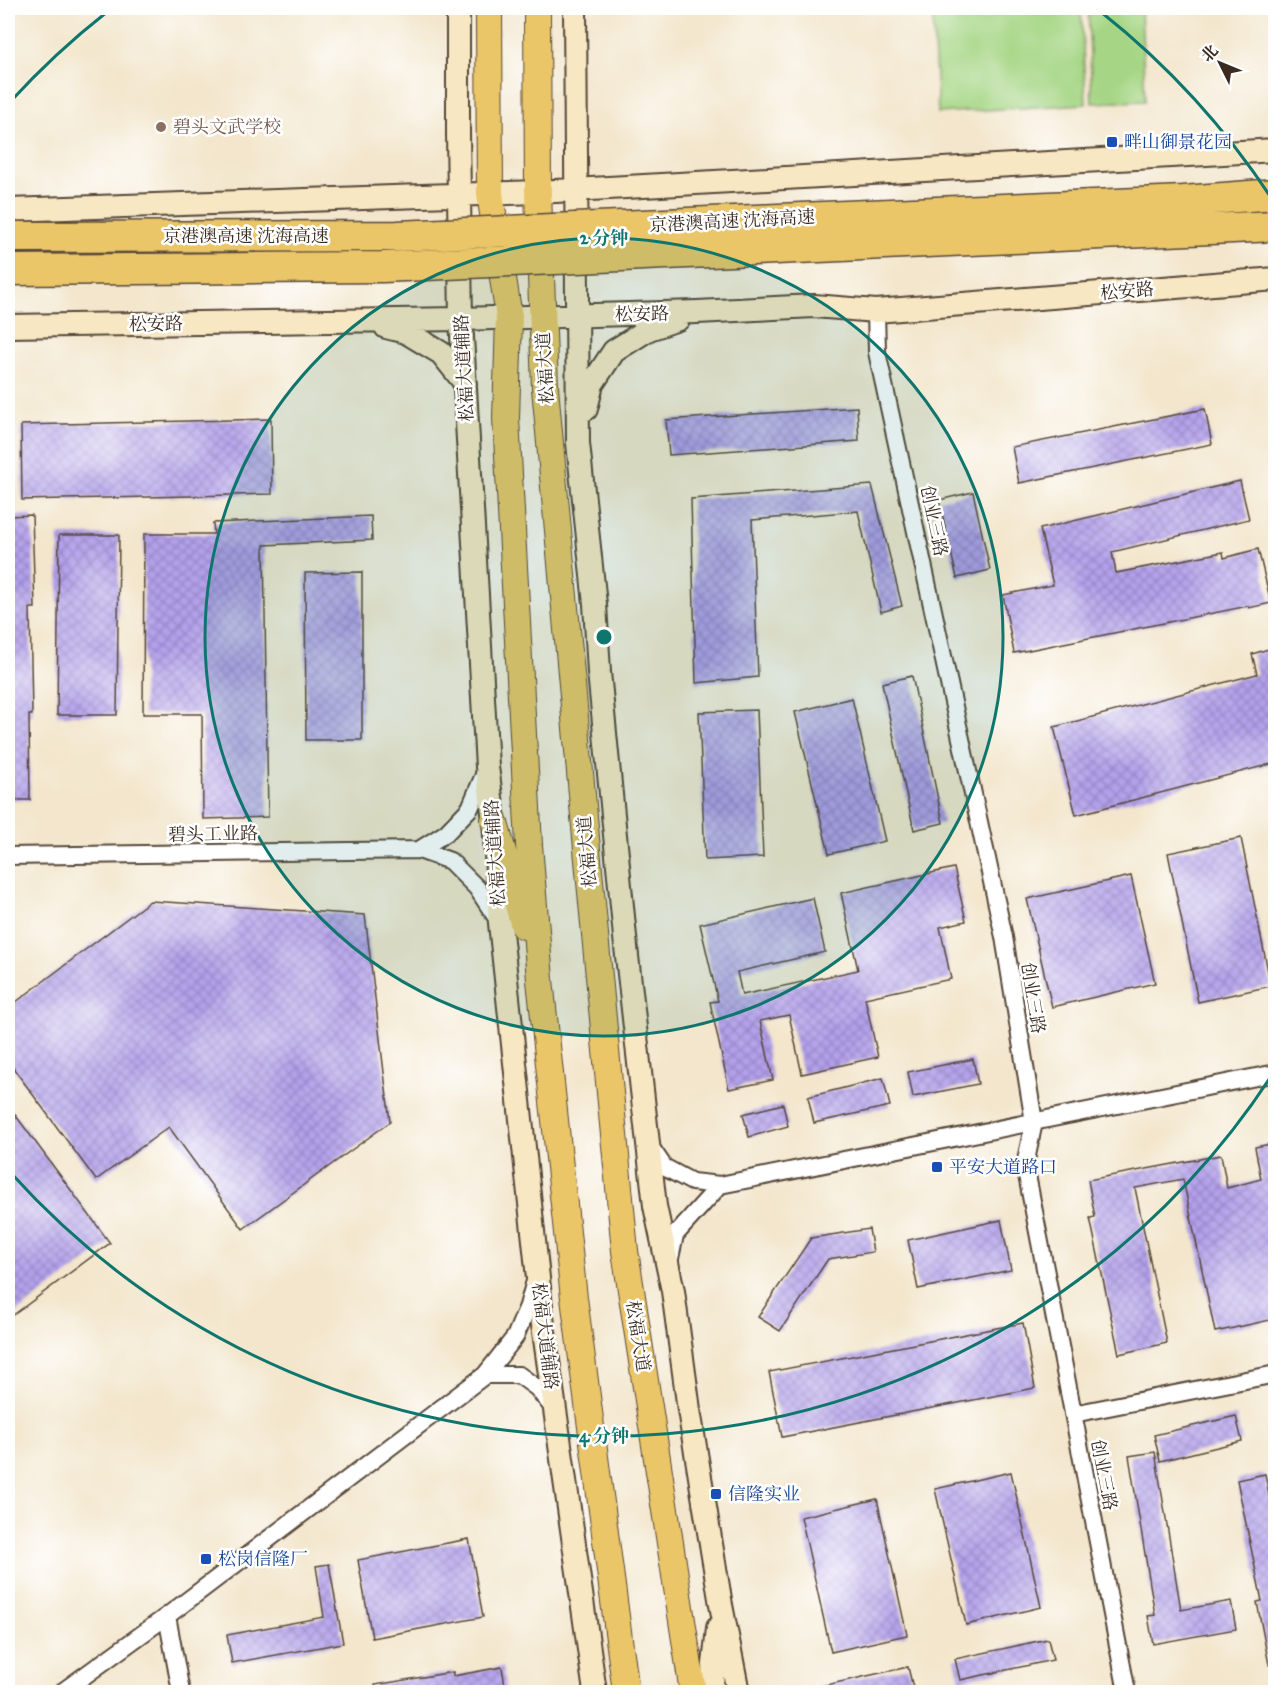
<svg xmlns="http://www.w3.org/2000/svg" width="1283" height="1700" font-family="'IM FELL Great Primer','Noto Serif SC',serif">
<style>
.pitch{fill:#a6d685;stroke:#708052;stroke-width:1.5}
.building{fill:url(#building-cross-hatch)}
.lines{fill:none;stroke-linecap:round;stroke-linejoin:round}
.street-casing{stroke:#574638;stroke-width:20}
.secondary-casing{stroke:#574638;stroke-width:26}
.primary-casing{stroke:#574638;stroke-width:28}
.street{stroke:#fff;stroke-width:16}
.secondary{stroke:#f7e8c3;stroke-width:22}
.primary{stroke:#eac669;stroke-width:26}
.highway-bridge-casing{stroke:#574638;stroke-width:33;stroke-linecap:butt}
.highway-bridge{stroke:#eac669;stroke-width:30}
.ring{fill:none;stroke:#0f766e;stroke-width:3}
.education-dot{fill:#8d6e63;stroke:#fff;stroke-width:2}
.transit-dot{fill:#1a4fb4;stroke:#fff;stroke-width:2}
.labels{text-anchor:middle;stroke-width:5;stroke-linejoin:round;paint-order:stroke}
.education-label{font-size:18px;fill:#785e54;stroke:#fff;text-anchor:start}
.transit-label{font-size:18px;fill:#164399;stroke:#fff;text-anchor:start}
.street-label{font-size:18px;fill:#3b2a1e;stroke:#fff}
.centre{fill:#0f766e;stroke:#fff;stroke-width:3}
.ring-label{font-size:18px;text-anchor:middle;font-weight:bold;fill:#0f766e;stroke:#fff;stroke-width:5;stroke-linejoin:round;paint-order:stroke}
</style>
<defs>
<pattern id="building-cross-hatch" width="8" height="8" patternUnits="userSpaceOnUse" patternTransform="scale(1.5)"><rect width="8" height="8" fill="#b3a1ec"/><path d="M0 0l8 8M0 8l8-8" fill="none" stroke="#9383bf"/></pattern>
</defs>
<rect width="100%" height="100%" fill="#fff"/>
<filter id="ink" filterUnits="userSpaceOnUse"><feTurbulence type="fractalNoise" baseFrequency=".0167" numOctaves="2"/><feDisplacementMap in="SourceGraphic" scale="12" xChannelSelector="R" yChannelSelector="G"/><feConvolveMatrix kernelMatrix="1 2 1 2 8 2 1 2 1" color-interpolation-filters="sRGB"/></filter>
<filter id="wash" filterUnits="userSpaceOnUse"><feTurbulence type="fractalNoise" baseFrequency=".008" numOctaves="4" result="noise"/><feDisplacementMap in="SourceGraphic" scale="24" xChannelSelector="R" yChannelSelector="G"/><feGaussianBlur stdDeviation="1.35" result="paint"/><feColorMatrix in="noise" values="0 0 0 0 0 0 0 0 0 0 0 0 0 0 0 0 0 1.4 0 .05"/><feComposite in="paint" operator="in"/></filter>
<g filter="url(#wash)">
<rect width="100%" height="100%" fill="#f3e6cc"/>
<path class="pitch" d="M932,8H1081L1086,104L938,113Z
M1088,8H1141L1145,101L1092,103Z"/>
<g id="blocks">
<path class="building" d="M857,407L859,441L669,455L666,420Z
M1205,409L1212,444L1019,483L1012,447Z
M271,419L272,494L22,500L21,425Z
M1240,481L1249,519L1112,552L1116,573L1223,552L1224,558L1258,549L1271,603L1249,608L1248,606L1014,653L1003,595L1053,585L1040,529Z
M872,485L902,606L881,612L858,511L752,520L758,677L696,683L691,499Z
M973,492L990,570L957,578L939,500Z
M32,515L35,608H30L32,715H29L30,800H8V730H11L9,609H8V516Z
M371,516L372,540L264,545L268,817L203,819L202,714H143L144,534H214L213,523Z
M59,535H119L117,715H57Z
M362,572V740H306L305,573Z
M1275,647V763L1076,815L1054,727L1257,674L1252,654Z
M912,676L943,823L914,830L882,683Z
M852,698L885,841L829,854L795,712Z
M757,710L763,857L705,860L699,712Z
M1241,838L1271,986L1198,1002L1168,853Z
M954,868L966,921L940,927L951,979L865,998L878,1057L802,1074L789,1015L760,1021L773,1080L729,1089L710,1002L718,1001L700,924L813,898L825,952L737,972L742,995L858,970L841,893Z
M1131,876L1155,983L1052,1007L1027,899Z
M150,901L365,915L390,1122L243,1229L169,1127L96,1180L8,1061V1008Z
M973,1059L978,1084L913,1097L908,1072Z
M883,1078L890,1106L814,1123L808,1097Z
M783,1104L788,1126L749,1137L743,1114Z
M8,1105L110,1243L8,1319Z
M1275,1143V1319L1215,1332L1183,1179L1135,1188L1167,1343L1119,1354L1090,1218L1095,1217L1088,1180L1221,1155L1227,1188L1261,1179L1255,1147Z
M1001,1220L1011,1270L918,1289L908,1240Z
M869,1229L873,1252L828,1259L780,1331L758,1317L811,1238Z
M1023,1323L1035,1388L782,1437L769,1372Z
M1236,1416L1242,1441L1160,1461L1154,1435Z
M1155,1452L1181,1610L1231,1601L1236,1629L1153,1644L1148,1616L1155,1615L1129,1456Z
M1011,1472L1041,1607L966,1625L935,1489Z
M1265,1474L1275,1526V1664L1269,1665L1257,1602L1262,1601L1237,1480Z
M877,1499L907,1635L831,1652L801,1517Z
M469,1539L483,1617L372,1638L358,1560Z
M329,1564L343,1643L232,1663L227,1635L324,1617L316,1566Z
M1048,1639L1053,1660L960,1680L955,1659Z
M502,1667L506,1692H376L375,1685L453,1672V1676Z
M908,1667L913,1688L890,1692H817V1687Z"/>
</g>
</g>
<g filter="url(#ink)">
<use href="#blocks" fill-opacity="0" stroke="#574638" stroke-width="1.5"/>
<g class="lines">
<g class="street-casing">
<path id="street" d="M876,311L877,352L1004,937L1034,1122L1025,1165L1127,1692
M487,768L470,808L446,833L419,850L450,861L477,888L500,923
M8,856L419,850
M649,1145L664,1167L692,1182L720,1185L1276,1073
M669,1263L675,1235L720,1185
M485,1375H519L537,1388L554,1409
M1073,1414L1276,1374
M167,1616L181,1692
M62,1692L167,1616L485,1375L515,1337L528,1306L535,1281"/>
</g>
<g class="secondary-casing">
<path id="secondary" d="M458,8V134L461,319L487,767L494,820L500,923L543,1325L595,1692
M575,8L578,443L595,604L599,672L626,947L655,1206L673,1291L689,1410L721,1605L738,1692
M8,210L538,192L1276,150
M8,326L461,319L697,312L814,306L876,311L1276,279
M386,327L406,332L441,353L465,383
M586,409L592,384L614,351L649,329L678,319
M711,1692L718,1628"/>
</g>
<g class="primary-casing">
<path id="primary" d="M489,8L490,194L509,317L506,418L529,845L540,980L574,1298L626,1692
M537,8L538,192L545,388L589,871L625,1251L693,1692
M494,820L524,926"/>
</g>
<use href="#street" class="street"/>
<use href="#secondary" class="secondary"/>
<use href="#primary" class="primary"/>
<g class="highway-bridge-casing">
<path id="highway-bridge" d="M8,237L397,236L1183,201L1276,194
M8,270L383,267L1276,226"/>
</g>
<use href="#highway-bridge" class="highway-bridge"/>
</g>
</g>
<circle cx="604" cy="637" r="399" fill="#0f766e" fill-opacity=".12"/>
<g class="ring">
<circle cx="604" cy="637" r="399"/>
<path d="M1274 1072A799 799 0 0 1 10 1172M10 102A799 799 0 0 1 107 12M1101 12A799 799 0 0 1 1274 202"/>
</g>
<circle class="education-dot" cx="161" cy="127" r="6"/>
<g class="transit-dot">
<rect x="1106" y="136" width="12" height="12" rx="3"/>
<rect x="931" y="1161" width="12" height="12" rx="3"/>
<rect x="710" y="1488" width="12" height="12" rx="3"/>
<rect x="200" y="1553" width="12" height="12" rx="3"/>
</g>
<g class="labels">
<g class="education-label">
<text x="173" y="133">碧头文武学校</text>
</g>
<g class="transit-label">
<text x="1124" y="148">畔山御景花园</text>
<text x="949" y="1173">平安大道路口</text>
<text x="728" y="1500">信隆实业</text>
<text x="218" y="1565">松岗信隆厂</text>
</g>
<g class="street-label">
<text transform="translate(732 221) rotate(-3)" y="6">京港澳高速 沈海高速</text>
<text x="246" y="242">京港澳高速 沈海高速</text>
<text transform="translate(1127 291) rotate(-5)" y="6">松安路</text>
<text transform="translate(642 314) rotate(-1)" y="6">松安路</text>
<text transform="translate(156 324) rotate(-1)" y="6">松安路</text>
<text transform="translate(464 368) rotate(-93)" y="6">松福大道辅路</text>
<text transform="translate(545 368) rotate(-93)" y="6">松福大道</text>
<text transform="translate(934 521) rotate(78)" y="6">创业三路</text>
<text transform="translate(213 834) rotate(-1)" y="6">碧头工业路</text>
<text transform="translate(587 852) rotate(-95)" y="6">松福大道</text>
<text transform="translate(495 853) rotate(-94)" y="6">松福大道辅路</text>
<text transform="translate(1033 998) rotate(81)" y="6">创业三路</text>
<text transform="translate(545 1336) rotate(83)" y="6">松福大道辅路</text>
<text transform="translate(638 1336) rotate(81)" y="6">松福大道</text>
<text transform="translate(1104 1475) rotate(79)" y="6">创业三路</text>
</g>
</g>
<circle cx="604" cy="637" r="9" class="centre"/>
<g class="ring-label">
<text x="604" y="244">2 分钟</text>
<text x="604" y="1442">4 分钟</text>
</g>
<rect width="1283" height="1700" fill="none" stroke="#fff" stroke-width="30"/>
<g transform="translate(1220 63) rotate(313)" stroke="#ffffff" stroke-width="4.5" paint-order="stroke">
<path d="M0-4.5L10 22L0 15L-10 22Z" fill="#3b2a1e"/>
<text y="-9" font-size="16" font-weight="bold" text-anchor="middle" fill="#3b2a1e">北</text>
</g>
</svg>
